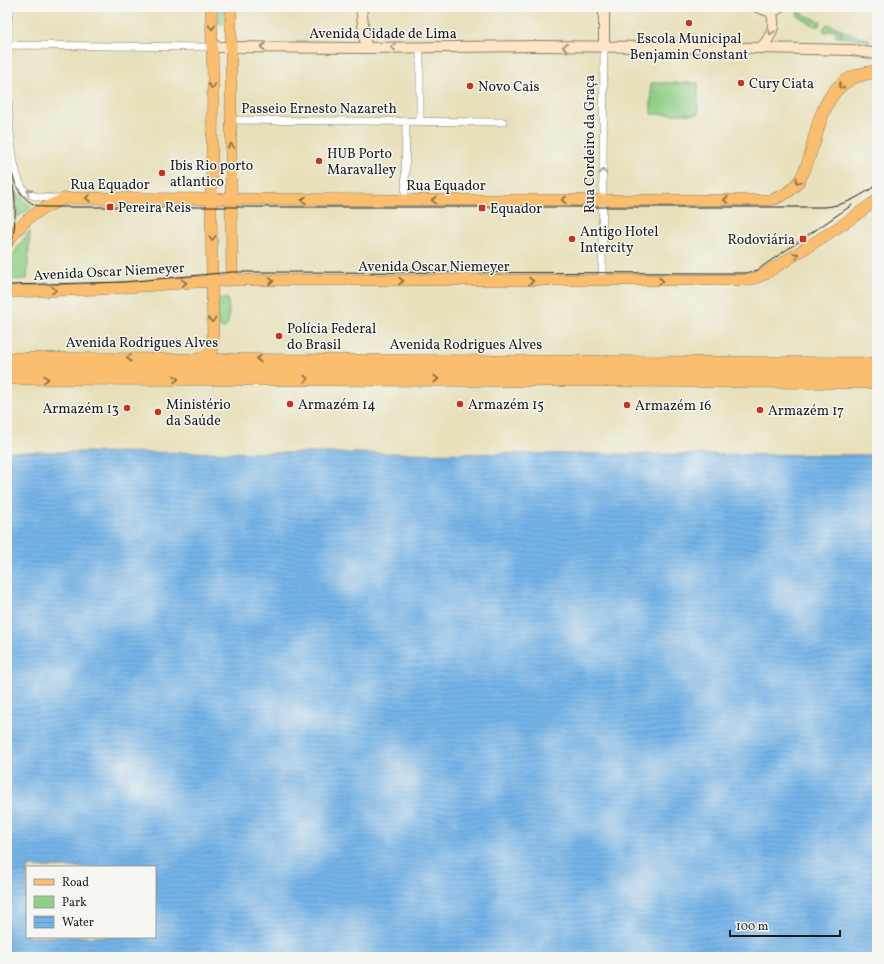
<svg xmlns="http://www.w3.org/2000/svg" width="884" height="964" font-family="Vollkorn,serif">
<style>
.grass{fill:url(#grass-tufts);stroke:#567651}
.park{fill:#8fcf86;stroke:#567651}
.garden{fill:url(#garden-dots);stroke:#567651}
.water{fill:url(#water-rules);stroke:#486882;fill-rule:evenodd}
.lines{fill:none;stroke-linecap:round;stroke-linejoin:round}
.street-casing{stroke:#827e6b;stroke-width:8}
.secondary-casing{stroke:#827e6b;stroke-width:12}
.primary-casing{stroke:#827e6b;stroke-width:12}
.highway-casing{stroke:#827e6b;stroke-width:14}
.street{stroke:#fff;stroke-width:7}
.secondary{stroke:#fde5c5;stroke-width:10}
.primary{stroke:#fabe6e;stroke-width:11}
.highway{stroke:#fabe6e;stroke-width:13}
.tram{stroke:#1c1c1c;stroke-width:1}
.oneway{stroke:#8b6d45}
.oneway2{stroke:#988b79}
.oneway3{stroke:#999}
.poi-dot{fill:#c8321e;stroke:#f6f6f2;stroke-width:1.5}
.labels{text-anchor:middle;stroke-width:3;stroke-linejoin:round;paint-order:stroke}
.street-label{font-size:14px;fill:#1c1c1c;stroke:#f6f6f2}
.poi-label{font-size:14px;fill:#1c1c1c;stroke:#f6f6f2;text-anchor:start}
</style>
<defs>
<pattern id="grass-tufts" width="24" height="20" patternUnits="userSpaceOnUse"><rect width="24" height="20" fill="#8fcf86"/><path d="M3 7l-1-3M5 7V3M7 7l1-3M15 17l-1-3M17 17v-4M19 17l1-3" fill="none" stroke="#7bb173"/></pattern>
<pattern id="garden-dots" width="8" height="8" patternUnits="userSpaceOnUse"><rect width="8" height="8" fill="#8fcf86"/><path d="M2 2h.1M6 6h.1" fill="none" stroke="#7bb173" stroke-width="1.8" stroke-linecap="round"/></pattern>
<pattern id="water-rules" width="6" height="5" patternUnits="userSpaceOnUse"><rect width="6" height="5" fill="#74b4e8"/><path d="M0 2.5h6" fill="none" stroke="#649ac6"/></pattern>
</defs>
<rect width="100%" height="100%" fill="#f6f6f2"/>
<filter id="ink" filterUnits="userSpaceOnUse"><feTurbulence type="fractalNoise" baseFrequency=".025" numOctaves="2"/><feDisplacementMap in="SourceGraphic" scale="8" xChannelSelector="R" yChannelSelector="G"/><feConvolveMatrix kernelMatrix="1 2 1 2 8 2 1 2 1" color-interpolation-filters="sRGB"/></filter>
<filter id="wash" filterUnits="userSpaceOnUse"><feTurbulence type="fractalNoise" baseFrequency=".012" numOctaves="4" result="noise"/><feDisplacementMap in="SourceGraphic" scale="16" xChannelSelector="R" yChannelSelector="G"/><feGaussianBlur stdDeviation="0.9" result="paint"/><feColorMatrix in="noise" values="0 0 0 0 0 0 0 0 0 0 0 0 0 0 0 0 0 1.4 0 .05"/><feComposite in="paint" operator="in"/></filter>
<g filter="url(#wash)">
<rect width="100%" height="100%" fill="#e7e0ba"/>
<path class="grass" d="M218,7H226V24H219Z
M798,12L821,22L819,26H815L797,15Z
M827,24L841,29V37H836V30L824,32V28Z
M217,299H228C228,307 232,324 223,329L218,326Z"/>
<path class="park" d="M651,83H698V114H651Z
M16,191L22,199L32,207L18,217Z
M30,230L27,279L7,280C7,259 19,246 30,230Z"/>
<path class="garden" d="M841,30L870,40L869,41L841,37Z"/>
<path class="water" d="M7,452L877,455V957H7ZM27,867H155V937H27Z"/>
</g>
<g filter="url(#ink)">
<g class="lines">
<g class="street-casing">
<path id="street" d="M7,43L9,7
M7,45L212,47
M420,47V121
M7,48C8,76 6,174 26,192C35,199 52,198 62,198
M231,120L503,122
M405,200L406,121
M602,281L604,47"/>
</g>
<g class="secondary-casing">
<path id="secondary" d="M361,7L366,48
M604,7V47
M757,7L771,12
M771,12L776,10L780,7
M212,47L366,48L536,46L760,48L852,50L877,54
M760,48C770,40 777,25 771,12"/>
</g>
<g class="primary-casing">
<path id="primary" d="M231,7V179L232,280
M7,243C24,218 39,209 66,198L405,200H770C799,193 806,171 813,145
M7,292L101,289L197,282L232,280H743L753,279L765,274L845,223L877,200
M7,358L877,363
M200,358L209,354L213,348L211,207L213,81L211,7"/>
</g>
<g class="highway-casing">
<path id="highway" d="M813,145C822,109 832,74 877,72
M7,366L877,370
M7,378L616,380L877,382"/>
</g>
<use href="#street" class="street"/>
<use href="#secondary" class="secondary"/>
<use href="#primary" class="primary"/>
<use href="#highway" class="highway"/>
<path class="tram" d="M7,45L12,7
M7,154C11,176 18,204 44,207H824C847,205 858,197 877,185
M7,264C14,239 18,211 13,185
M7,285L124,282L232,272L745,273L758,270L763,266L852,205"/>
</g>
<defs><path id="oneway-chevron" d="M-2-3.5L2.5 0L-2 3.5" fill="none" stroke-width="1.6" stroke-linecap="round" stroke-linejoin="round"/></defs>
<g class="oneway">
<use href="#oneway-chevron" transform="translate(212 27) rotate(89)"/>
<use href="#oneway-chevron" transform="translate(212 86) rotate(91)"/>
<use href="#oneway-chevron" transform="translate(841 86) rotate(141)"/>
<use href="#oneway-chevron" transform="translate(231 146) rotate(-90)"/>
<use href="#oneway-chevron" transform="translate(798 181) rotate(128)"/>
<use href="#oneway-chevron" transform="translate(88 198) rotate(-180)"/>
<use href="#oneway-chevron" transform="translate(304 200) rotate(-180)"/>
<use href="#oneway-chevron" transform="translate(434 200) rotate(180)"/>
<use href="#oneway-chevron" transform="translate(564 200) rotate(180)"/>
<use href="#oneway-chevron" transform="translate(726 200) rotate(180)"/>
<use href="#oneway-chevron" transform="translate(212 238) rotate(89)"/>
<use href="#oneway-chevron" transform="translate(796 255) rotate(-33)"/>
<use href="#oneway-chevron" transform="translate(271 281)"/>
<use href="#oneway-chevron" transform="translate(401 281)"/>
<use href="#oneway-chevron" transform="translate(531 281)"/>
<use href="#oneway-chevron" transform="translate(661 281)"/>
<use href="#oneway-chevron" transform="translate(184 283) rotate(-5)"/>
<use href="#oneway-chevron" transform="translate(54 290) rotate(-1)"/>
<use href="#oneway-chevron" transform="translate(212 320) rotate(89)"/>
<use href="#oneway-chevron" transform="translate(129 358) rotate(-180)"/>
<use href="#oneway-chevron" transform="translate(259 359) rotate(-180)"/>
<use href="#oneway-chevron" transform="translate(46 379)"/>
<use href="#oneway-chevron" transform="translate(176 379)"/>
<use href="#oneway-chevron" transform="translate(306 379)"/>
<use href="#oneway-chevron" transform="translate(436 379)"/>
</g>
<g class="oneway2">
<use href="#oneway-chevron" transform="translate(771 32) rotate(106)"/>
<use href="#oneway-chevron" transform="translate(263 47) rotate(-180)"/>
<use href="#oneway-chevron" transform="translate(393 47) rotate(179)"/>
<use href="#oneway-chevron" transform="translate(565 47) rotate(-179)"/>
</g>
<g class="oneway3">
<use href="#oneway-chevron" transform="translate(603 172) rotate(-90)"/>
<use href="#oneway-chevron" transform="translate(29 192) rotate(-146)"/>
</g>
</g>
<g class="poi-dot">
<circle cx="689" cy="23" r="4"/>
<circle cx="741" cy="83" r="4"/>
<circle cx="470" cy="86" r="4"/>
<circle cx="319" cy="161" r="4"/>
<circle cx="162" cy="173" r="4"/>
<rect x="106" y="203" width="8" height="8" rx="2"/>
<rect x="478" y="204" width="8" height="8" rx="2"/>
<circle cx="572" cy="239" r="4"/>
<rect x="799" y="235" width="8" height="8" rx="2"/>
<circle cx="279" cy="336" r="4"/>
<circle cx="290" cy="404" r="4"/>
<circle cx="460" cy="404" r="4"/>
<circle cx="627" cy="405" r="4"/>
<circle cx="127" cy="408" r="4"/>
<circle cx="760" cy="410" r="4"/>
<circle cx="158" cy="412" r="4"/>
</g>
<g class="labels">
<g class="street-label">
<text x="383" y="38">Avenida Cidade de Lima</text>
<text x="319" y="113">Passeio Ernesto Nazareth</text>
<text transform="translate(589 144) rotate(-90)" y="5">Rua Cordeiro da Graça</text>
<text x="110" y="189">Rua Equador</text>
<text x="446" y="190">Rua Equador</text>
<text x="434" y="271">Avenida Oscar Niemeyer</text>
<text transform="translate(109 271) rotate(-3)" y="5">Avenida Oscar Niemeyer</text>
<text x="142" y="347">Avenida Rodrigues Alves</text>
<text x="466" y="349">Avenida Rodrigues Alves</text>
</g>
<g class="poi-label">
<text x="689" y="43" text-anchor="middle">Escola Municipal<tspan x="689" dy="16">Benjamin Constant</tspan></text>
<text x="749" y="88">Cury Ciata</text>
<text x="478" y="91">Novo Cais</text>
<text x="327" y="158">HUB Porto<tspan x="327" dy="16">Maravalley</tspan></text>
<text x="170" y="170">Ibis Rio porto<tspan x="170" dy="16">atlantico</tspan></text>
<text x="118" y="212">Pereira Reis</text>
<text x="490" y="213">Equador</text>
<text x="580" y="236">Antigo Hotel<tspan x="580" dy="16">Intercity</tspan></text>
<text x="795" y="244" text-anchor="end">Rodoviária</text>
<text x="287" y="333">Polícia Federal<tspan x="287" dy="16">do Brasil</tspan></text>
<text x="166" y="409">Ministério<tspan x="166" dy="16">da Saúde</tspan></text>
<text x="298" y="409">Armazém 14</text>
<text x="468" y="409">Armazém 15</text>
<text x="635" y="410">Armazém 16</text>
<text x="119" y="413" text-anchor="end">Armazém 13</text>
<text x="768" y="415">Armazém 17</text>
</g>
</g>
<rect width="884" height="964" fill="none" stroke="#f6f6f2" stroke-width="24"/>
<rect x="26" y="866" width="130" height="72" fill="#f6f6f2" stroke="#9f9f9c"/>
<rect x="34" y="879" width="20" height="6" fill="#fabe6e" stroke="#9f9f9c"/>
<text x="62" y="886" font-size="12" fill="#1c1c1c">Road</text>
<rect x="34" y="896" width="20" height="12" fill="#8fcf86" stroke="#9f9f9c"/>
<text x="62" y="906" font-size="12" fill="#1c1c1c">Park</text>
<rect x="34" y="916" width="20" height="12" fill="url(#water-rules)" stroke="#9f9f9c"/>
<text x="62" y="926" font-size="12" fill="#1c1c1c">Water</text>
<path d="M730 930v6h110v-6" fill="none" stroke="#1c1c1c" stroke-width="2"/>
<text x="736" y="930" font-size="12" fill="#1c1c1c" stroke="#f6f6f2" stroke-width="3" paint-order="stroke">100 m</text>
</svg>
